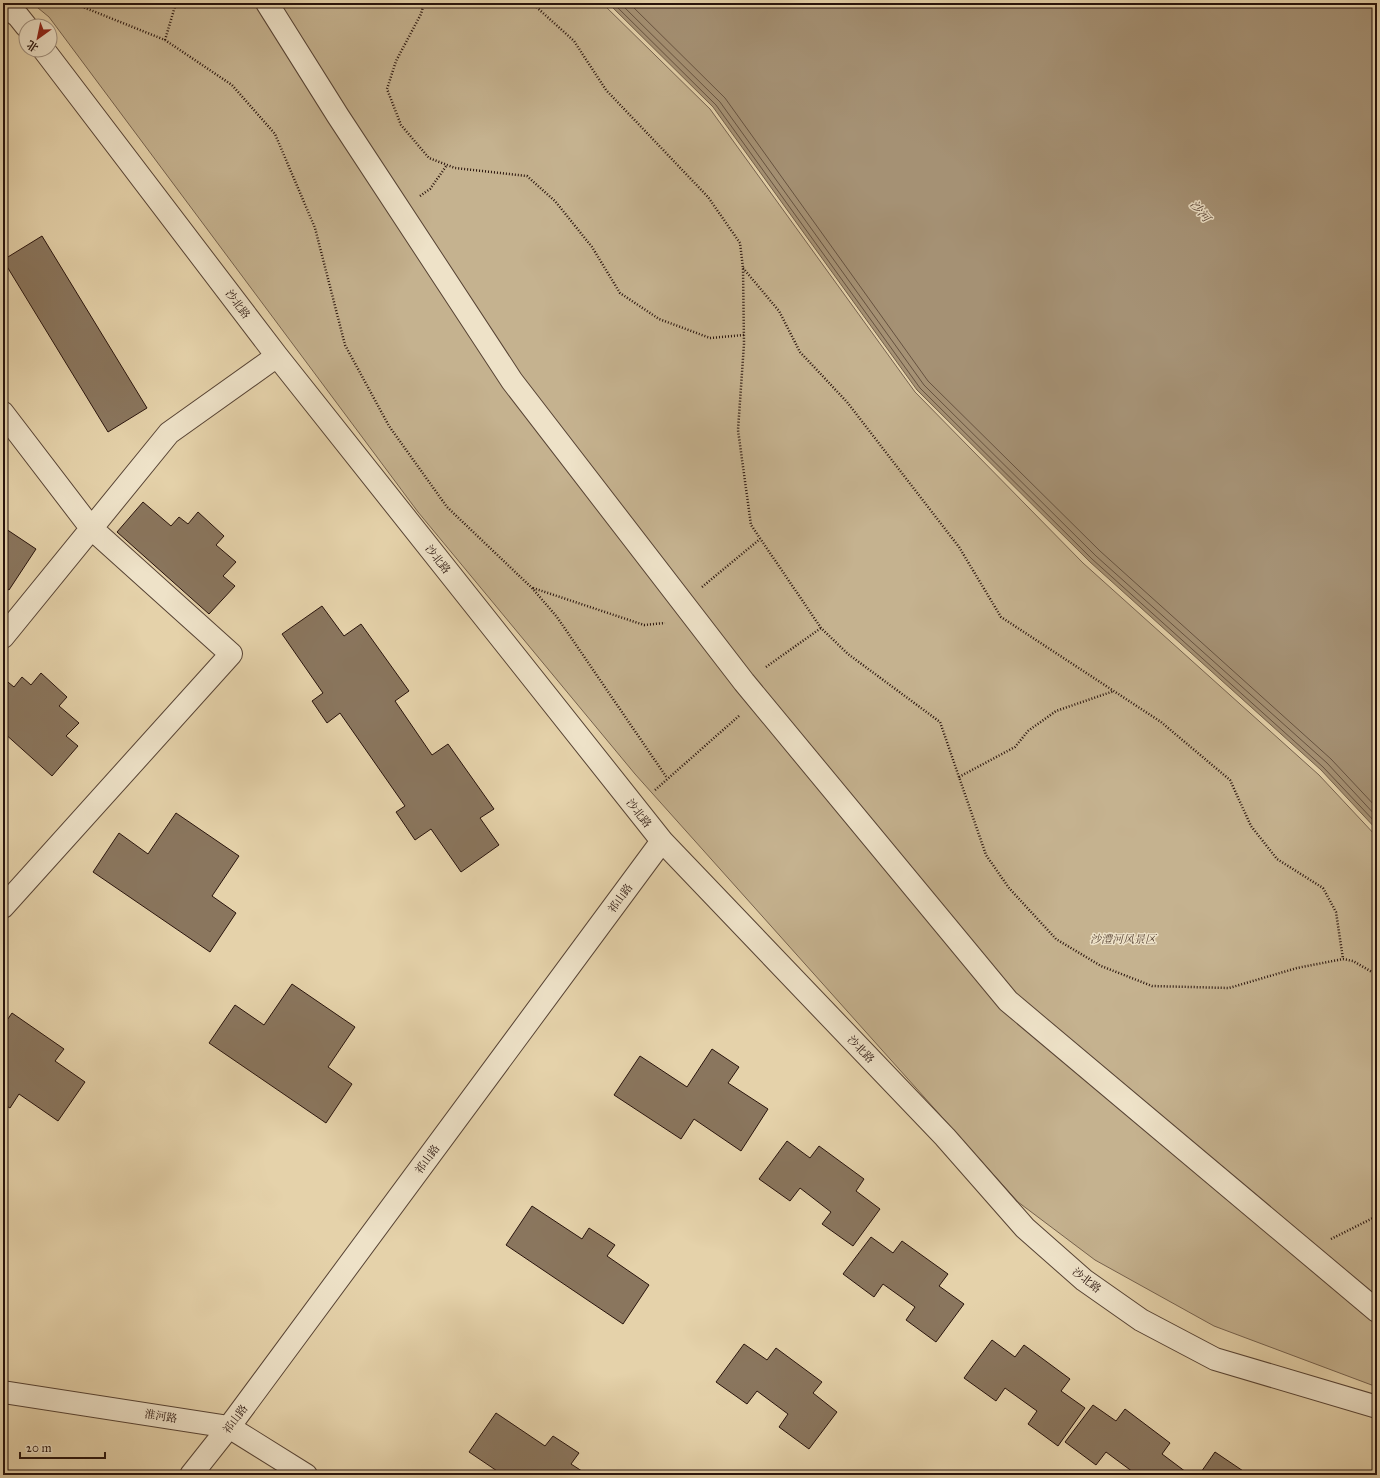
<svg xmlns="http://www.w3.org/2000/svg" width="1380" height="1478" font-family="'IM FELL Great Primer','Noto Serif SC',serif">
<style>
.green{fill:#c5b28f;stroke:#76624e}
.water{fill:#a59174;stroke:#735f4a}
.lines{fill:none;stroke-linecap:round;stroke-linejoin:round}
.shore{stroke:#665240;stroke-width:1}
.building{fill:#8a765e;stroke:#28130c}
.minor-casing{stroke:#574334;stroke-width:24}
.path{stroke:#28130c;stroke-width:2.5;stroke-dasharray:1 2;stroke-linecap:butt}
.minor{stroke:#eee2c8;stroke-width:22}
.labels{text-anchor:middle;stroke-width:3;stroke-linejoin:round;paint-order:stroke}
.street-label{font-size:11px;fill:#28130c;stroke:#eee2c8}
.park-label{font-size:11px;font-style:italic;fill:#574333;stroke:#eee2c8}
.water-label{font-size:12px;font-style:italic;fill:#5a4536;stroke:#eee2c8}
</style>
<rect width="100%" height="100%" fill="#e5d2aa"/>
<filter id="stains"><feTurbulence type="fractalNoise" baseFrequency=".005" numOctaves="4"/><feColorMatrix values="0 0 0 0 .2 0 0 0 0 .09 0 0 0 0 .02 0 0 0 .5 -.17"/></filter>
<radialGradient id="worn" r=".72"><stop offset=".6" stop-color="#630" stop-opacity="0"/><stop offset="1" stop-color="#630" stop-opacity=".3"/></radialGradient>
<path class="green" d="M32,3H602L710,109L915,392L1083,563L1319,775L1377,837V1387L1214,1326L1095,1260L1018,1202L635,774L418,512L49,17Z"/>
<path class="water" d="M608,3H1377V830L1321,770L1090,562L917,390L713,107Z"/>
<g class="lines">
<path class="shore" d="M613,3L716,105L920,388L1092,559L1323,767L1377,824
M620,3L720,102L924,385L1096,556L1327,763L1377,817
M629,3L725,98L928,381L1100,551L1331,759L1377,808"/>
</g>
<path class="building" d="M42,236L147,408L108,432L3,260Z
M143,502L171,526L179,517L188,524L198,512L224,536L216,545L236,562L223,576L235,586L209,614L117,532Z
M3,527L36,549L9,590L3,586Z
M322,606L344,636L361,624L409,691L395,701L432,755L448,744L494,809L480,818L499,845L461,872L431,829L415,840L396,812L405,806L340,713L327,723L312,701L323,693L282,634Z
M41,673L67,697L59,706L79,723L66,736L78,746L52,776L3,732V678L14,687L22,677L31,685Z
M176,813L239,856L212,896L236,913L210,952L93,872L119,833L148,854Z
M292,984L355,1027L328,1067L352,1084L326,1123L209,1043L235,1005L264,1025Z
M12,1013L64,1049L55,1061L85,1082L58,1121L19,1094L10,1108L3,1104V1026Z
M712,1049L739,1067L728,1083L768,1109L741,1151L694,1119L681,1139L614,1095L640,1056L687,1087Z
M787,1141L810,1158L819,1146L864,1179L856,1191L880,1209L853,1246L822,1224L831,1212L800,1188L790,1201L759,1179Z
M532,1206L582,1239L589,1228L615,1245L607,1256L649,1285L623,1324L506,1245Z
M871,1237L893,1253L902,1241L948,1274L939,1286L964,1304L936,1342L906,1320L915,1307L883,1284L874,1297L843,1274Z
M992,1340L1015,1357L1024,1345L1070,1379L1061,1391L1085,1408L1058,1446L1028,1424L1037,1411L1005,1388L996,1401L964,1378Z
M744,1344L767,1360L776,1348L822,1382L813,1393L837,1412L809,1449L779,1427L788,1414L757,1391L747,1404L716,1382Z
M1093,1405L1116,1421L1125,1409L1170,1443L1162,1454L1186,1472L1184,1475H1137L1106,1452L1096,1465L1065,1442Z
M496,1413L545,1446L553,1436L579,1453L571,1464L588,1475H503L469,1452Z
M1215,1452L1249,1475H1199Z"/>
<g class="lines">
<g class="minor-casing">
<path id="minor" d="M267,3L338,116L512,381L744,682L1008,1001L1377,1311
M3,5L18,16L26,26
M44,50L277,356L662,841L945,1137L1025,1228L1084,1280L1141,1320L1215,1359L1377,1407
M3,413L91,528L231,654L3,907
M3,637L169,433L277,356
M3,1392L229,1427L306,1475
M191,1475L229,1427L662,841"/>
</g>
<path class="path" d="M73,3L165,40L232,85L275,134L315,228L345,345L389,426L447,507L532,588L557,617L667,778
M424,3L421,14L396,61L387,89L401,125L429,158L455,168L527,176L555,201L592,247L620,293L659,319L710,338L744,335
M532,3L574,41L606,90L708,197L740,243L743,268L744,344L738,430L751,525L821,628L848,654L940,722L986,855L1009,888L1056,939L1101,966L1152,986L1229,988L1297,968L1343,959L1353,961L1377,975
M165,40L176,3
M420,196L430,189L447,165
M743,268L779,311L800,352L847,402L959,547L1001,617L1161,722L1230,780L1251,826L1277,859L1323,888L1336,912L1343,959
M702,587L760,539
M533,588L644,625L665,623
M766,667L821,628
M959,777L1015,747L1028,731L1056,711L1114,691
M655,790L740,715
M1331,1239L1377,1216"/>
<use href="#minor" class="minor"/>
</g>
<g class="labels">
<g class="street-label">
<text transform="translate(238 304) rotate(53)" y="4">沙北路</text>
<text transform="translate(438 559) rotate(52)" y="4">沙北路</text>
<text transform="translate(639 813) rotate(52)" y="4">沙北路</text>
<text transform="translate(620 898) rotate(-54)" y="4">祁山路</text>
<text transform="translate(861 1049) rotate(46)" y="4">沙北路</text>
<text transform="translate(427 1159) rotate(-54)" y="4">祁山路</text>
<text transform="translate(1087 1280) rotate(38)" y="4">沙北路</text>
<text transform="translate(161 1416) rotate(9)" y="4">淮河路</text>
<text transform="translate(235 1419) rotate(-53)" y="4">祁山路</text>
</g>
<g class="park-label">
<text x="1123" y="943">沙澧河风景区</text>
</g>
<g class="water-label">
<text transform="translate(1200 211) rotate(50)" y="4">沙河</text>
</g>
</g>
<rect width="1380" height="1478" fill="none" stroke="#e5d2aa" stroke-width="16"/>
<rect x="4" y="4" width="1372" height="1470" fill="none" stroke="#28130c" stroke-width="2"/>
<rect x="8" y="8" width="1364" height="1462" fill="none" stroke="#28130c"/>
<g transform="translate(38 38) rotate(213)"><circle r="19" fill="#eee2c8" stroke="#9f8f7d"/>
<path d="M0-3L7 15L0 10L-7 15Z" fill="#8f2418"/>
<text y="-6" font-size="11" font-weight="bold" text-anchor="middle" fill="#28130c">北</text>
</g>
<path d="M20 1452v6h85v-6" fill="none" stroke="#28130c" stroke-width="2"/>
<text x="26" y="1452" font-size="12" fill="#28130c" stroke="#eee2c8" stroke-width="3" paint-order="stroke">20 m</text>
<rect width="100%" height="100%" filter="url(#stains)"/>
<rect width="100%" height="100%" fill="url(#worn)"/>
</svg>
